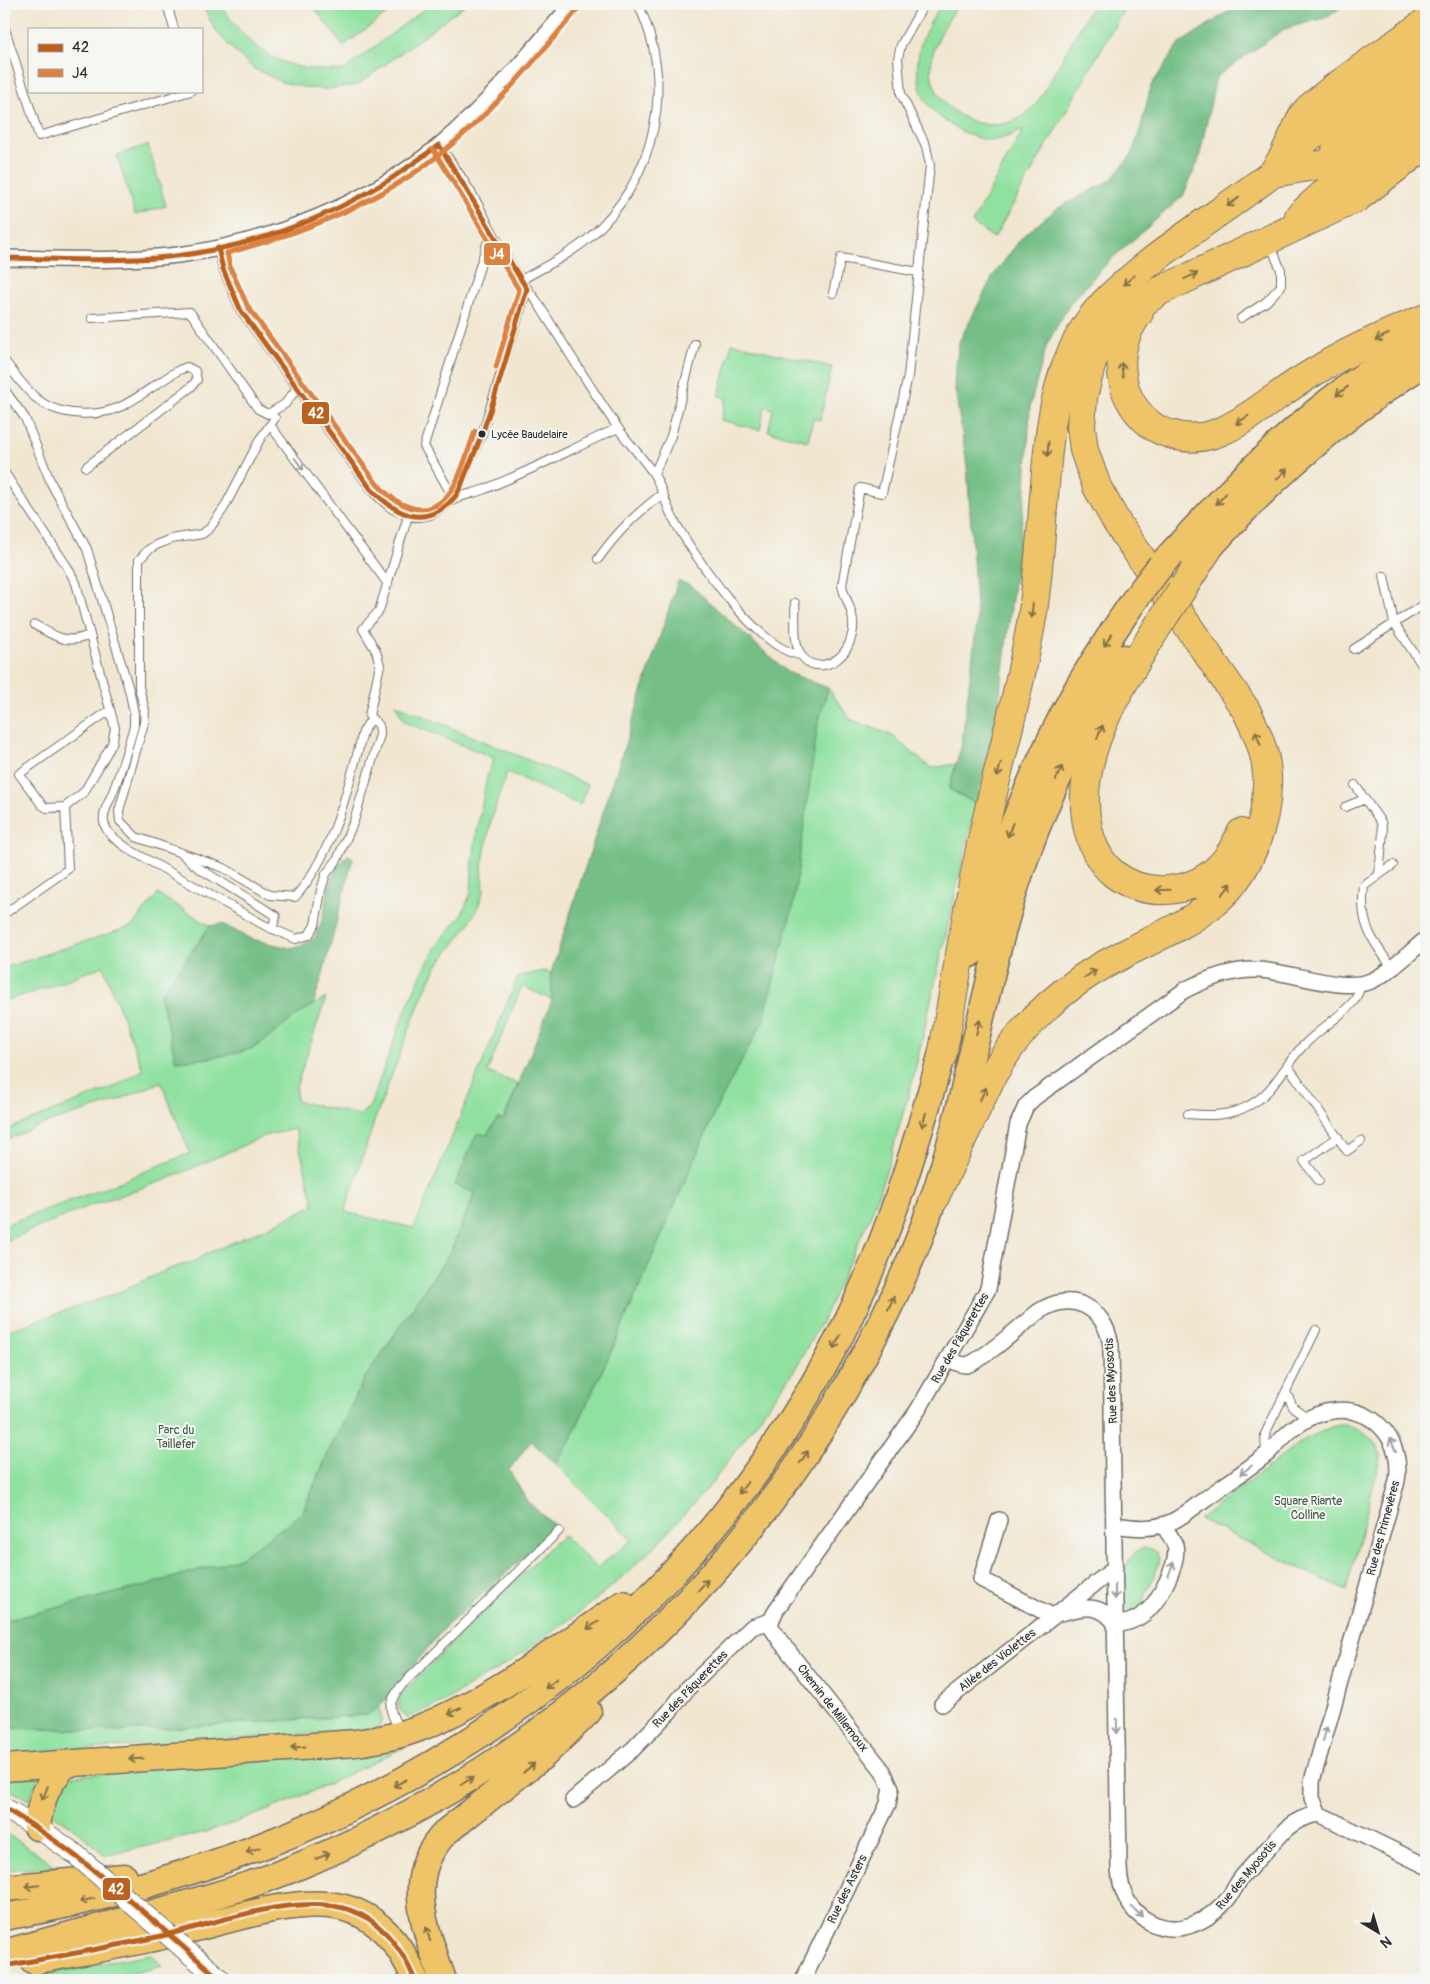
<svg xmlns="http://www.w3.org/2000/svg" width="1430" height="1984" font-family="Pangolin,sans-serif">
<style>
.green{fill:#90e1a0;stroke:#5e8666}
.forest{fill:#74bf86;stroke:#507558}
.lines{fill:none;stroke-linecap:round;stroke-linejoin:round}
.service-casing{stroke:#706c65;stroke-width:10}
.minor-casing{stroke:#706c65;stroke-width:18}
.tertiary-casing{stroke:#706c65;stroke-width:22}
.trunk-casing{stroke:#706c65;stroke-width:29}
.motorway-casing{stroke:#706c65;stroke-width:30}
.service{stroke:#fff;stroke-width:8}
.minor{stroke:#fff;stroke-width:15}
.tertiary{stroke:#fff;stroke-width:20}
.trunk{stroke:#efc469;stroke-width:26}
.motorway{stroke:#efc469;stroke-width:28}
.tertiary-bridge-casing{stroke:#706c65;stroke-width:22;stroke-linecap:butt}
.trunk-bridge-casing{stroke:#706c65;stroke-width:29;stroke-linecap:butt}
.motorway-bridge-casing{stroke:#706c65;stroke-width:30;stroke-linecap:butt}
.tertiary-bridge{stroke:#fff;stroke-width:20}
.trunk-bridge{stroke:#efc469;stroke-width:26}
.motorway-bridge{stroke:#efc469;stroke-width:28}
.bus-1-casing{stroke:#f6f6f2;stroke-width:9}
.bus-2-casing{stroke:#f6f6f2;stroke-width:9}
.bus-1{stroke:#bc601e;stroke-width:5}
.bus-2{stroke:#dc8240;stroke-width:5}
.oneway{stroke:#837047}
.oneway2{stroke:#a0a0a0}
.bus-dot{fill:#2b2b2b;stroke:#f6f6f2;stroke-width:2}
.labels{text-anchor:middle;stroke-width:4;stroke-linejoin:round;paint-order:stroke}
.bus-label{font-size:11px;fill:#2b2b2b;stroke:#f6f6f2;text-anchor:start}
.street-label{font-size:12px;fill:#2b2b2b;stroke:#f6f6f2}
.park-label{font-size:12px;fill:#445848;stroke:#f6f6f2}
.line-badge{stroke:#f6f6f2;stroke-width:2}
.badge-label{font-size:14px;text-anchor:middle;font-weight:bold;fill:#fff}
</style>
<rect width="100%" height="100%" fill="#f6f6f2"/>
<filter id="ink" filterUnits="userSpaceOnUse"><feTurbulence type="fractalNoise" baseFrequency=".02" numOctaves="2"/><feDisplacementMap in="SourceGraphic" scale="10" xChannelSelector="R" yChannelSelector="G"/><feConvolveMatrix kernelMatrix="1 2 1 2 8 2 1 2 1" color-interpolation-filters="sRGB"/></filter>
<filter id="wash" filterUnits="userSpaceOnUse"><feTurbulence type="fractalNoise" baseFrequency=".0096" numOctaves="4" result="noise"/><feDisplacementMap in="SourceGraphic" scale="20" xChannelSelector="R" yChannelSelector="G"/><feGaussianBlur stdDeviation="1.12" result="paint"/><feColorMatrix in="noise" values="0 0 0 0 0 0 0 0 0 0 0 0 0 0 0 0 0 1.4 0 .05"/><feComposite in="paint" operator="in"/></filter>
<g filter="url(#wash)">
<rect width="100%" height="100%" fill="#f1e6d0"/>
<path class="green" d="M201,4H220C251,52 285,74 344,70L431,4H466L358,85L326,89L307,88L282,82L253,68L233,50L217,32Z
M312,4H400L343,46Z
M941,4H958C947,23 932,43 931,66C930,112 989,142 1026,114C1040,103 1047,85 1056,70C1068,48 1081,26 1093,4H1127L994,238L972,223L1023,130C1014,134 1004,139 994,140C969,141 936,119 924,98C919,87 917,72 918,60C919,39 931,22 941,4Z
M148,145L166,206L135,215L117,155Z
M732,343L832,367L820,420L813,419L808,441L768,431L773,409L765,407L760,430L721,420L726,398L719,396Z
M828,688L850,719L891,735L931,768L956,764L949,789L976,804L913,1079L888,1166L870,1217L823,1319L795,1369L712,1483L658,1543L624,1576L588,1606L514,1659L445,1701L407,1718L399,1709V1698L405,1690L554,1543L564,1536L597,1568L632,1540L556,1464L570,1441L618,1336L718,1105L764,1019L818,723Z
M395,704L588,785L580,805L507,772L491,820L482,867L484,890L477,909L467,927L437,966L423,994L375,1119L345,1212L414,1228L518,977L543,971L551,973L552,1000L522,986L487,1072L518,1084L503,1121L497,1119L456,1185L475,1192L451,1251L365,1378L330,1449L302,1513L240,1558L140,1587L4,1621V1332L112,1295L169,1269L195,1261L206,1254L266,1228L314,1205L295,1129L264,1136L168,1179L89,1206L4,1242V1225L105,1188L190,1153L161,1082L114,1102L41,1125L4,1141V1131L114,1087L143,1070L103,966L49,987L4,1001V968L132,926L158,894L210,926L160,995L176,1061L211,1058L254,1048L299,1013L326,998L296,1087V1101L360,1115L370,1106L405,1011L421,975L437,945L461,916L471,893L472,869L477,830L487,777L494,758L405,722Z
M1340,1425C1360,1425 1374,1437 1381,1455L1346,1591L1199,1519L1304,1440L1331,1427Z
M1144,1548C1154,1547 1160,1554 1159,1564L1140,1608L1131,1611L1126,1608L1125,1604C1124,1583 1120,1557 1144,1548Z
M378,1707C381,1714 383,1720 379,1727L362,1730L4,1755V1728L122,1731L367,1715Z
M409,1745C357,1770 306,1796 253,1816C206,1835 154,1844 105,1855L72,1827L52,1813L53,1799L72,1776Z
M40,1773L29,1800L4,1787V1776Z
M4,1832L58,1867L4,1870Z
M150,1954L163,1966L105,1980H15Z"/>
<path class="forest" d="M1240,4H1345L1328,17L1284,29L1216,77L1199,159L1183,196L1109,261L1071,302L1047,344L1030,406L1026,488L995,733L976,804L949,789L961,748L977,622L967,465L954,383L959,342L993,276L1023,236L1058,208L1111,180L1132,154L1141,127L1151,86L1179,44Z
M678,581L690,585L787,672L828,688L818,723L793,906L764,1019L718,1105L618,1336L570,1441L556,1464L531,1441L509,1470L527,1501L557,1528L444,1628L381,1705L368,1715L122,1731L4,1728V1621L140,1587L240,1558L302,1513L330,1449L365,1378L451,1251L475,1193L455,1185L477,1133L487,1135L497,1119L504,1120L552,1000L551,973Z
M348,855L353,858L322,977L313,1005C292,1017 276,1034 256,1046C241,1056 195,1059 176,1061L160,995L210,926L222,924L251,939L290,948L301,946L315,938L323,918L329,887L337,866Z"/>
</g>
<g filter="url(#ink)">
<g class="lines">
<g class="service-casing">
<path id="service" d="M167,4L174,29
M4,26L39,136L191,91
M439,145C455,167 471,190 483,214C499,244 515,274 536,300C563,343 589,386 618,428C629,444 642,457 653,473C662,486 665,504 673,518C692,554 759,651 801,655
M218,248L223,269L241,311L371,489C384,504 398,517 419,517C438,516 441,506 456,499C465,494 476,493 485,489C530,471 574,448 618,428
M521,280C544,267 569,255 589,238C656,179 677,85 638,4
M833,293L841,258L918,272
M92,318L190,312L258,409L268,414L285,404L297,388
M1241,318L1266,302L1281,286V270L1270,244
M4,360C14,373 24,388 36,398C58,417 99,418 124,405C143,395 160,381 179,370L187,367L195,371L197,380L191,387L86,467
M4,389L25,418L51,483L87,549L130,693L134,714V726C128,747 122,768 114,789C111,799 102,811 104,822C106,835 121,843 130,850L264,925L296,939L309,935L315,925L321,890L326,874L337,860L354,821L380,735C380,727 380,724 372,719L367,725L363,732C348,788 334,853 295,897L270,895L224,868L136,837L120,821L119,811L144,723L145,711L139,687V560L148,550L156,545L171,539L202,534L210,528L224,508L260,439L275,418
M270,425L388,584
M4,472L66,565L76,583L115,728L112,744L84,792L65,807L47,808L42,805L19,774L110,710
M654,474L671,436L695,344
M454,499L424,446L491,231
M454,499L482,434L527,289
M598,559C618,531 635,515 662,494
M1384,576L1394,623L1426,671
M795,603C796,618 793,640 800,653C811,674 838,665 847,648C851,641 854,630 853,622C853,609 844,598 842,585L860,488L882,493L908,376L930,165L926,146L901,94L898,58L901,45L924,4
M35,625C57,637 65,645 90,635
M1354,649L1426,603
M372,719L369,716L380,665L376,651L363,629L379,611L408,516
M1355,785L1381,822L1383,832L1379,875L1364,886C1359,922 1371,940 1392,967
M1345,807L1365,799
M185,857L197,867L276,916L272,929
M1379,875L1393,865
M4,914L68,869L65,807
M1288,1066L1347,1151L1361,1141
M1188,1114C1209,1116 1230,1116 1248,1106C1274,1093 1283,1067 1302,1047C1318,1030 1339,1018 1354,1001C1358,995 1360,990 1361,983
M1319,1181L1304,1161L1338,1137
M1286,1392L1293,1407L1308,1418
M1266,1454L1265,1434L1316,1330
M399,1730C389,1708 386,1706 401,1686L559,1531"/>
</g>
<g class="minor-casing">
<path id="minor" d="M4,258C61,259 120,262 178,255C270,243 368,204 440,145C488,105 531,52 572,4
M948,1358C953,1361 959,1365 966,1365C980,1363 1024,1323 1038,1312C1072,1289 1105,1307 1111,1346L1119,1868C1120,1889 1128,1909 1146,1920C1177,1939 1209,1922 1230,1896C1234,1890 1237,1883 1242,1877C1256,1861 1271,1845 1286,1829C1296,1820 1306,1816 1319,1814L1426,1866
M999,1520L981,1579L1052,1616
M1115,1525C1134,1528 1153,1530 1171,1522C1184,1516 1194,1507 1205,1499C1226,1484 1247,1470 1267,1454C1276,1446 1284,1435 1294,1428C1319,1408 1355,1402 1380,1426C1395,1441 1400,1461 1397,1481L1312,1781V1798L1319,1814
M1061,1613C1083,1606 1102,1603 1116,1625C1126,1623 1135,1621 1144,1614C1158,1603 1180,1563 1175,1545C1172,1538 1167,1531 1163,1525
M771,1621V1627L781,1642L883,1771L891,1788L888,1804L803,1980
M942,1704L1115,1568
M573,1800L633,1749L669,1712L688,1688L752,1627L771,1621L776,1610L918,1410L988,1289L1018,1124L1026,1106L1034,1098L1185,990C1208,978 1232,969 1258,970C1291,971 1342,993 1371,981C1391,972 1409,953 1426,939"/>
</g>
<g class="tertiary-casing">
<path id="tertiary" d="M4,1808L37,1827L75,1854
M182,1947L221,1980"/>
</g>
<g class="trunk-casing">
<path id="trunk" d="M1195,564C1262,486 1340,417 1426,362
M1161,565C1215,506 1269,448 1332,399C1362,376 1394,355 1426,335
M970,954C996,863 1029,775 1076,691C1094,659 1115,629 1135,599
M4,1768L356,1743C378,1740 399,1736 419,1728C489,1701 560,1647 623,1604
M37,1827C41,1799 46,1785 65,1765
M4,1888L124,1877
M4,1917C362,1854 671,1664 841,1334C890,1239 918,1138 947,1035
M4,1953C51,1940 99,1927 146,1915C194,1902 241,1889 287,1871C531,1772 729,1601 856,1370C886,1316 913,1261 932,1203C965,1107 980,1005 1009,908C1035,818 1074,737 1124,658
M34,1961C81,1952 129,1944 176,1933C223,1922 289,1898 336,1906C376,1913 402,1944 415,1980
M443,1980C426,1929 401,1876 447,1831L544,1755L588,1712"/>
</g>
<g class="motorway-casing">
<path id="motorway" d="M1336,150L1426,81
M1283,157L1426,50
M1273,173L1337,162L1346,158L1360,146
M1299,216L1342,177L1426,112
M1139,313C1124,333 1118,354 1123,380C1126,397 1136,413 1150,424C1156,429 1163,432 1170,434C1211,448 1244,419 1276,397C1291,386 1307,376 1324,366C1356,347 1391,332 1426,318
M1181,591L1210,546
M1156,629C1129,674 1095,723 1087,776C1081,809 1087,852 1114,874C1146,899 1194,894 1221,865C1230,856 1236,844 1241,833
M942,1056C956,981 967,905 984,831C1000,760 1020,690 1032,618C1039,574 1041,529 1045,484C1049,430 1055,374 1085,327C1101,302 1125,283 1148,264C1189,232 1232,204 1273,173L1283,157L1303,115L1309,108L1331,90L1426,22
M933,1201L992,1076C1014,1036 1046,1003 1084,977C1124,950 1172,935 1210,906C1249,877 1269,822 1267,775C1266,752 1256,730 1246,710L1117,523L1097,487L1084,450L1081,427L1083,397L1092,362L1103,338L1117,322L1125,315L1160,291L1357,198L1426,145"/>
</g>
<use href="#service" class="service"/>
<use href="#minor" class="minor"/>
<use href="#tertiary" class="tertiary"/>
<use href="#trunk" class="trunk"/>
<use href="#motorway" class="motorway"/>
<g class="tertiary-bridge-casing">
<path id="tertiary-bridge" d="M75,1854L182,1947"/>
</g>
<g class="trunk-bridge-casing">
<path id="trunk-bridge" d="M1135,599L1161,565"/>
</g>
<g class="motorway-bridge-casing">
<path id="motorway-bridge" d="M1156,629L1181,591"/>
</g>
<use href="#tertiary-bridge" class="tertiary-bridge"/>
<use href="#trunk-bridge" class="trunk-bridge"/>
<use href="#motorway-bridge" class="motorway-bridge"/>
<g class="bus-1-casing">
<path id="bus-1" d="M218,248L223,269L241,311L371,489C396,514 423,530 452,500C460,493 462,482 466,473C492,416 508,349 527,289C497,241 469,193 439,145
M4,258C58,259 113,262 168,257C245,249 323,221 389,180C406,169 422,157 439,145
M4,1808C84,1854 151,1920 221,1980
M4,1966C55,1957 106,1948 157,1937C212,1925 296,1891 350,1910C383,1921 402,1949 415,1980"/>
</g>
<g class="bus-2-casing">
<path id="bus-2" d="M433,149C462,196 490,243 519,290L496,367
M475,431C468,450 460,481 447,496C424,522 395,504 377,484L248,307L230,267L227,253C305,232 382,202 445,150C496,109 536,58 578,9"/>
</g>
<use href="#bus-1" class="bus-1"/>
<use href="#bus-2" class="bus-2"/>
</g>
<defs><path id="oneway-shaft" d="M-6 0H5M1.5-3L5.5 0L1.5 3" fill="none" stroke-width="1.6" stroke-linecap="round" stroke-linejoin="round" transform="scale(1.25)"/></defs>
<g class="oneway">
<use href="#oneway-shaft" transform="translate(1233 202) rotate(144)"/>
<use href="#oneway-shaft" transform="translate(1191 276) rotate(-24)"/>
<use href="#oneway-shaft" transform="translate(1129 280) rotate(140)"/>
<use href="#oneway-shaft" transform="translate(1382 337) rotate(155)"/>
<use href="#oneway-shaft" transform="translate(1122 370) rotate(-96)"/>
<use href="#oneway-shaft" transform="translate(1342 391) rotate(144)"/>
<use href="#oneway-shaft" transform="translate(1242 420) rotate(147)"/>
<use href="#oneway-shaft" transform="translate(1048 449) rotate(94)"/>
<use href="#oneway-shaft" transform="translate(1282 474) rotate(-43)"/>
<use href="#oneway-shaft" transform="translate(1221 499) rotate(132)"/>
<use href="#oneway-shaft" transform="translate(1032 611) rotate(97)"/>
<use href="#oneway-shaft" transform="translate(1108 640) rotate(124)"/>
<use href="#oneway-shaft" transform="translate(1100 732) rotate(-67)"/>
<use href="#oneway-shaft" transform="translate(1258 738) rotate(-110)"/>
<use href="#oneway-shaft" transform="translate(999 770) rotate(104)"/>
<use href="#oneway-shaft" transform="translate(1059 773) rotate(-65)"/>
<use href="#oneway-shaft" transform="translate(1010 830) rotate(110)"/>
<use href="#oneway-shaft" transform="translate(1227 889) rotate(-52)"/>
<use href="#oneway-shaft" transform="translate(1163 890) rotate(178)"/>
<use href="#oneway-shaft" transform="translate(1090 974) rotate(-32)"/>
<use href="#oneway-shaft" transform="translate(978 1027) rotate(-76)"/>
<use href="#oneway-shaft" transform="translate(983 1094) rotate(-64)"/>
<use href="#oneway-shaft" transform="translate(924 1120) rotate(105)"/>
<use href="#oneway-shaft" transform="translate(891 1303) rotate(-65)"/>
<use href="#oneway-shaft" transform="translate(837 1342) rotate(118)"/>
<use href="#oneway-shaft" transform="translate(804 1457) rotate(-56)"/>
<use href="#oneway-shaft" transform="translate(743 1488) rotate(127)"/>
<use href="#oneway-shaft" transform="translate(703 1585) rotate(-48)"/>
<use href="#oneway-shaft" transform="translate(593 1625) rotate(146)"/>
<use href="#oneway-shaft" transform="translate(551 1684) rotate(141)"/>
<use href="#oneway-shaft" transform="translate(455 1711) rotate(152)"/>
<use href="#oneway-shaft" transform="translate(298 1747) rotate(176)"/>
<use href="#oneway-shaft" transform="translate(136 1759) rotate(176)"/>
<use href="#oneway-shaft" transform="translate(529 1768) rotate(-40)"/>
<use href="#oneway-shaft" transform="translate(467 1781) rotate(-32)"/>
<use href="#oneway-shaft" transform="translate(400 1783) rotate(152)"/>
<use href="#oneway-shaft" transform="translate(45 1793) rotate(112)"/>
<use href="#oneway-shaft" transform="translate(253 1850) rotate(160)"/>
<use href="#oneway-shaft" transform="translate(323 1856) rotate(-23)"/>
<use href="#oneway-shaft" transform="translate(32 1886) rotate(174)"/>
<use href="#oneway-shaft" transform="translate(87 1900) rotate(166)"/>
<use href="#oneway-shaft" transform="translate(428 1934) rotate(-107)"/>
</g>
<g class="oneway2">
<use href="#oneway-shaft" transform="translate(299 464) rotate(54)"/>
<use href="#oneway-shaft" transform="translate(1393 1445) rotate(-114)"/>
<use href="#oneway-shaft" transform="translate(1246 1470) rotate(143)"/>
<use href="#oneway-shaft" transform="translate(1171 1569) rotate(-69)"/>
<use href="#oneway-shaft" transform="translate(1115 1592) rotate(89)"/>
<use href="#oneway-shaft" transform="translate(1117 1726) rotate(89)"/>
<use href="#oneway-shaft" transform="translate(1325 1734) rotate(-74)"/>
<use href="#oneway-shaft" transform="translate(1137 1912) rotate(44)"/>
</g>
</g>
<circle class="bus-dot" cx="482" cy="434" r="4.5"/>
<g class="labels">
<g class="bus-label">
<text x="491" y="438">Lycée Baudelaire</text>
</g>
<g class="street-label">
<text transform="translate(960 1338) rotate(-60)" y="4">Rue des Pâquerettes</text>
<text transform="translate(1111 1381) rotate(-93)" y="4">Rue des Myosotis</text>
<text transform="translate(1383 1528) rotate(-75)" y="4">Rue des Primevères</text>
<text transform="translate(997 1660) rotate(-38)" y="4">Allée des Violettes</text>
<text transform="translate(690 1689) rotate(-46)" y="4">Rue des Pâquerettes</text>
<text transform="translate(833 1708) rotate(52)" y="4">Chemin de Millemoux</text>
<text transform="translate(1246 1875) rotate(-50)" y="4">Rue des Myosotis</text>
<text transform="translate(847 1889) rotate(-64)" y="4">Rue des Asters</text>
</g>
<g class="park-label">
<text x="176" y="1434">Parc du<tspan x="176" dy="14">Taillefer</tspan></text>
<text x="1308" y="1505">Square Riante<tspan x="1308" dy="14">Colline</tspan></text>
</g>
</g>
<g class="line-badge">
<rect x="483" y="242" width="28" height="24" rx="5" fill="#dc8240"/>
<rect x="301" y="401" width="29" height="24" rx="5" fill="#bc601e"/>
<rect x="102" y="1877" width="29" height="24" rx="5" fill="#bc601e"/>
</g>
<g class="badge-label">
<text x="497" y="259">J4</text>
<text x="316" y="418">42</text>
<text x="116" y="1894">42</text>
</g>
<rect width="1430" height="1984" fill="none" stroke="#f6f6f2" stroke-width="20"/>
<rect x="28" y="28" width="175" height="65" fill="#f6f6f2" stroke="#a5a5a2"/>
<rect x="38" y="44" width="25" height="8" fill="#bc601e" stroke="#a5a5a2"/>
<text x="72" y="52" font-size="15" fill="#2b2b2b">42</text>
<rect x="38" y="69" width="25" height="8" fill="#dc8240" stroke="#a5a5a2"/>
<text x="72" y="78" font-size="15" fill="#2b2b2b">J4</text>
<g transform="translate(1378 1932) rotate(142)" stroke="#f6f6f2" stroke-width="4" paint-order="stroke">
<path d="M0-4L9 19L0 12L-9 19Z" fill="#2b2b2b"/>
<text y="-8" font-size="14" font-weight="bold" text-anchor="middle" fill="#2b2b2b">N</text>
</g>
</svg>
